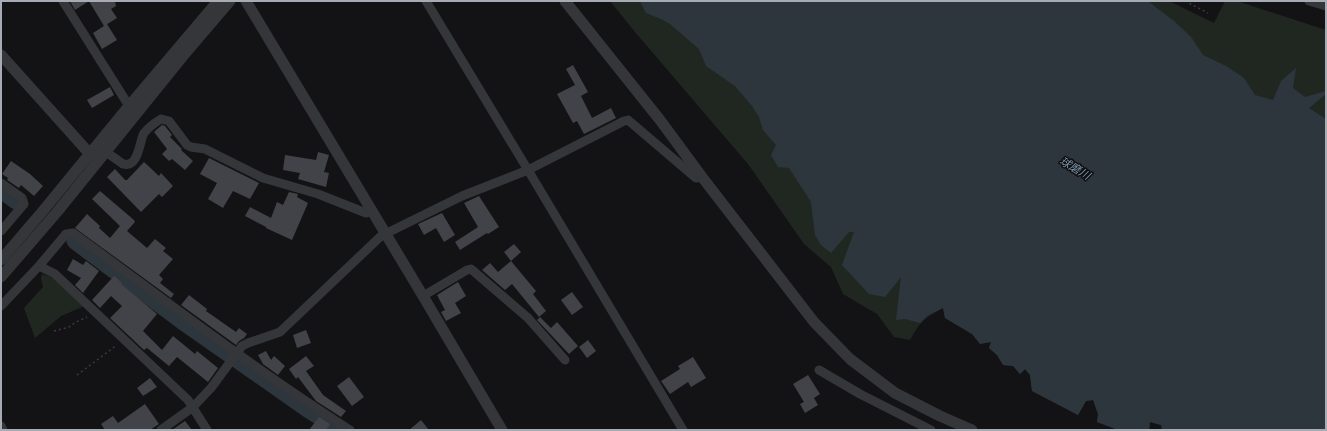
<svg xmlns="http://www.w3.org/2000/svg" width="1327" height="431" font-family="Helvetica,'Noto Sans JP',sans-serif">
<style>
.green{fill:#202721}
.water{fill:#2e363d}
.lines{fill:none;stroke-linecap:round;stroke-linejoin:round}
.river{stroke:#2e363d;stroke-width:17}
.building{fill:#424348}
.path{stroke:#3b3c40;stroke-width:1.5;stroke-dasharray:2 3;stroke-linecap:butt}
.minor{stroke:#35363a;stroke-width:9}
.tertiary{stroke:#35363a;stroke-width:11}
.labels{text-anchor:middle;stroke-width:3;stroke-linejoin:round;paint-order:stroke}
.water-label{font-size:11px;font-style:italic;fill:#7f99ad;stroke:#0e0e10}
</style>
<rect width="100%" height="100%" fill="#131315"/>
<path class="green" d="M610,1H787L1326,430H1162L1161,425L1150,422L1149,430H1118L1097,422L1098,414L1093,400L1086,401L1078,415L1032,391L1030,375L1025,369L1020,374L1013,366L1003,365L997,355L989,348L991,342L980,344L972,334L945,318L943,308C923,319 921,321 910,340L894,337L877,314L843,294L831,267L804,244L748,164L635,32Z
M1100,1H1169L1214,23L1225,1H1237L1326,30V178Z
M42,274L53,278L87,305L61,316L35,338L24,308L43,287L41,278Z"/>
<path class="water" d="M640,1H1144L1149,2L1174,21L1191,37L1203,55L1226,66L1244,78L1255,95L1273,100L1281,81L1296,68L1293,88L1305,97L1326,91V94L1309,108L1326,119V430H1162L1161,425L1150,422L1149,430H1118L1097,422L1098,414L1093,400L1086,401L1078,415L1032,391L1030,375L1025,369L1020,374L1013,366L1003,365L997,355L989,348L991,342L980,344L972,334L945,318L943,308L927,316L920,323L905,319L896,320L901,277L885,297L869,294L842,265L854,232H849L831,253L821,245L815,235L811,202L789,168L778,167L771,155L776,145L763,130L759,117L752,106L735,86L706,66L699,49L670,24L661,19L646,13Z"/>
<g class="lines">
<path class="river" d="M1,190L16,201
M75,241L182,321L309,410L341,430"/>
</g>
<path class="building" d="M70,1H115L116,6L111,9L117,18L104,26L89,1L75,10Z
M107,24L117,40L102,49L93,33Z
M573,65L588,92L581,96L592,118L611,108L616,118L584,134L577,121L573,123L557,94L575,85L566,69Z
M110,87L114,95L92,108L87,100Z
M162,125L165,126L172,135L170,137L182,149L181,150L193,161L185,170L172,159L169,161L162,154L167,149L154,132Z
M318,152L329,155L324,172L329,173L326,187L298,179L300,173L283,170L285,155L316,160Z
M209,158L259,183L250,199L233,191L223,208L208,199L217,183L200,174Z
M11,161L30,174L43,186L34,196L21,185L19,188L7,180L8,178L2,174Z
M144,162L159,176L161,173L173,186L162,197L159,194L141,212L107,177L115,169L125,180H127Z
M100,191L134,220L135,222L127,231L147,248L155,239L166,248L163,251L173,259L159,275L163,279L160,283L174,294L171,298L75,228L87,214L100,226L99,228L110,238L120,226L92,199Z
M289,192L298,194L297,197L308,203L292,240L266,228V227L245,216L250,207L271,218L277,202L283,205Z
M479,196L499,227L488,234L487,233L460,250L455,242L478,227L464,203Z
M442,213L455,235L444,242L436,228L424,235L418,224Z
M514,244L521,252L511,261L504,252Z
M73,259L83,265L86,261L99,271L83,293L75,285L81,278L67,270Z
M511,261L536,291L533,294L546,311L539,317L512,284L505,290L482,270L490,263L498,272Z
M114,276L122,283L121,284L157,314L143,331L162,350L173,336L195,354L197,351L218,368L208,382L177,357L169,366L147,348L144,350L110,318L122,306L111,296L100,308L92,300Z
M458,282L466,296L455,303L461,313L446,321L441,312L445,310L437,295Z
M572,292L583,307L572,315L561,300Z
M189,295L207,309L206,311L236,332L239,328L247,334L244,338L239,341L236,345L181,305Z
M540,317L551,328L557,322L578,346L569,354L537,320Z
M306,330L311,343L297,348L293,335Z
M588,340L596,351L587,358L579,347Z
M266,351L271,360L274,356L285,366L278,375L263,364L258,355Z
M306,356L314,366L306,371L323,395L346,411L341,417L316,401L298,377L296,379L289,369Z
M693,357L706,378L691,387L688,382L670,394L661,381L680,369L678,366Z
M808,375L820,394L814,398L818,405L805,413L800,404L804,402L793,384Z
M349,377L364,397L352,406L337,386Z
M150,378L157,387L143,396L137,388Z
M145,404L159,424L150,430H105L101,424L113,416L118,423Z
M319,417L330,424L326,430H309Z
M421,420L429,430H409Z
M185,421L192,430H172Z"/>
<g class="lines">
<path class="path" d="M1185,1L1208,13
M54,331L69,327L76,322L87,317
M77,375L117,345"/>
<path class="minor" d="M63,1L129,106
M426,1L528,170L683,430
M1309,1L1326,6
M106,152L123,164C139,168 139,142 144,133C148,128 156,122 161,119L169,121L187,145L191,147L205,149L263,178L318,194L366,213L371,211
M1,183L22,198L24,204L1,231
M39,266L55,274L188,400L207,430
M423,296L467,270L471,269L528,318L565,360
M1,306L39,266L66,234L73,233C165,300 254,369 350,430
M819,370L860,394L931,430
M1,426L3,430
M161,430L193,407L211,388L242,346L248,343L280,332L381,236L462,196L528,170L624,121L628,120L696,178L702,177"/>
<path class="tertiary" d="M246,1L423,296L502,430
M565,1L660,120L702,177L814,322L850,359L895,393L940,416L972,430
M1,55L89,153H95
M1,260L42,212L129,106L218,1
M1,277L57,212L183,56L230,1"/>
</g>
<g class="labels">
<g class="water-label">
<text transform="translate(1075 168) rotate(31)" y="4">球磨川</text>
</g>
</g>
<rect width="1327" height="431" fill="none" stroke="#a6abb4" stroke-width="4"/>
</svg>
